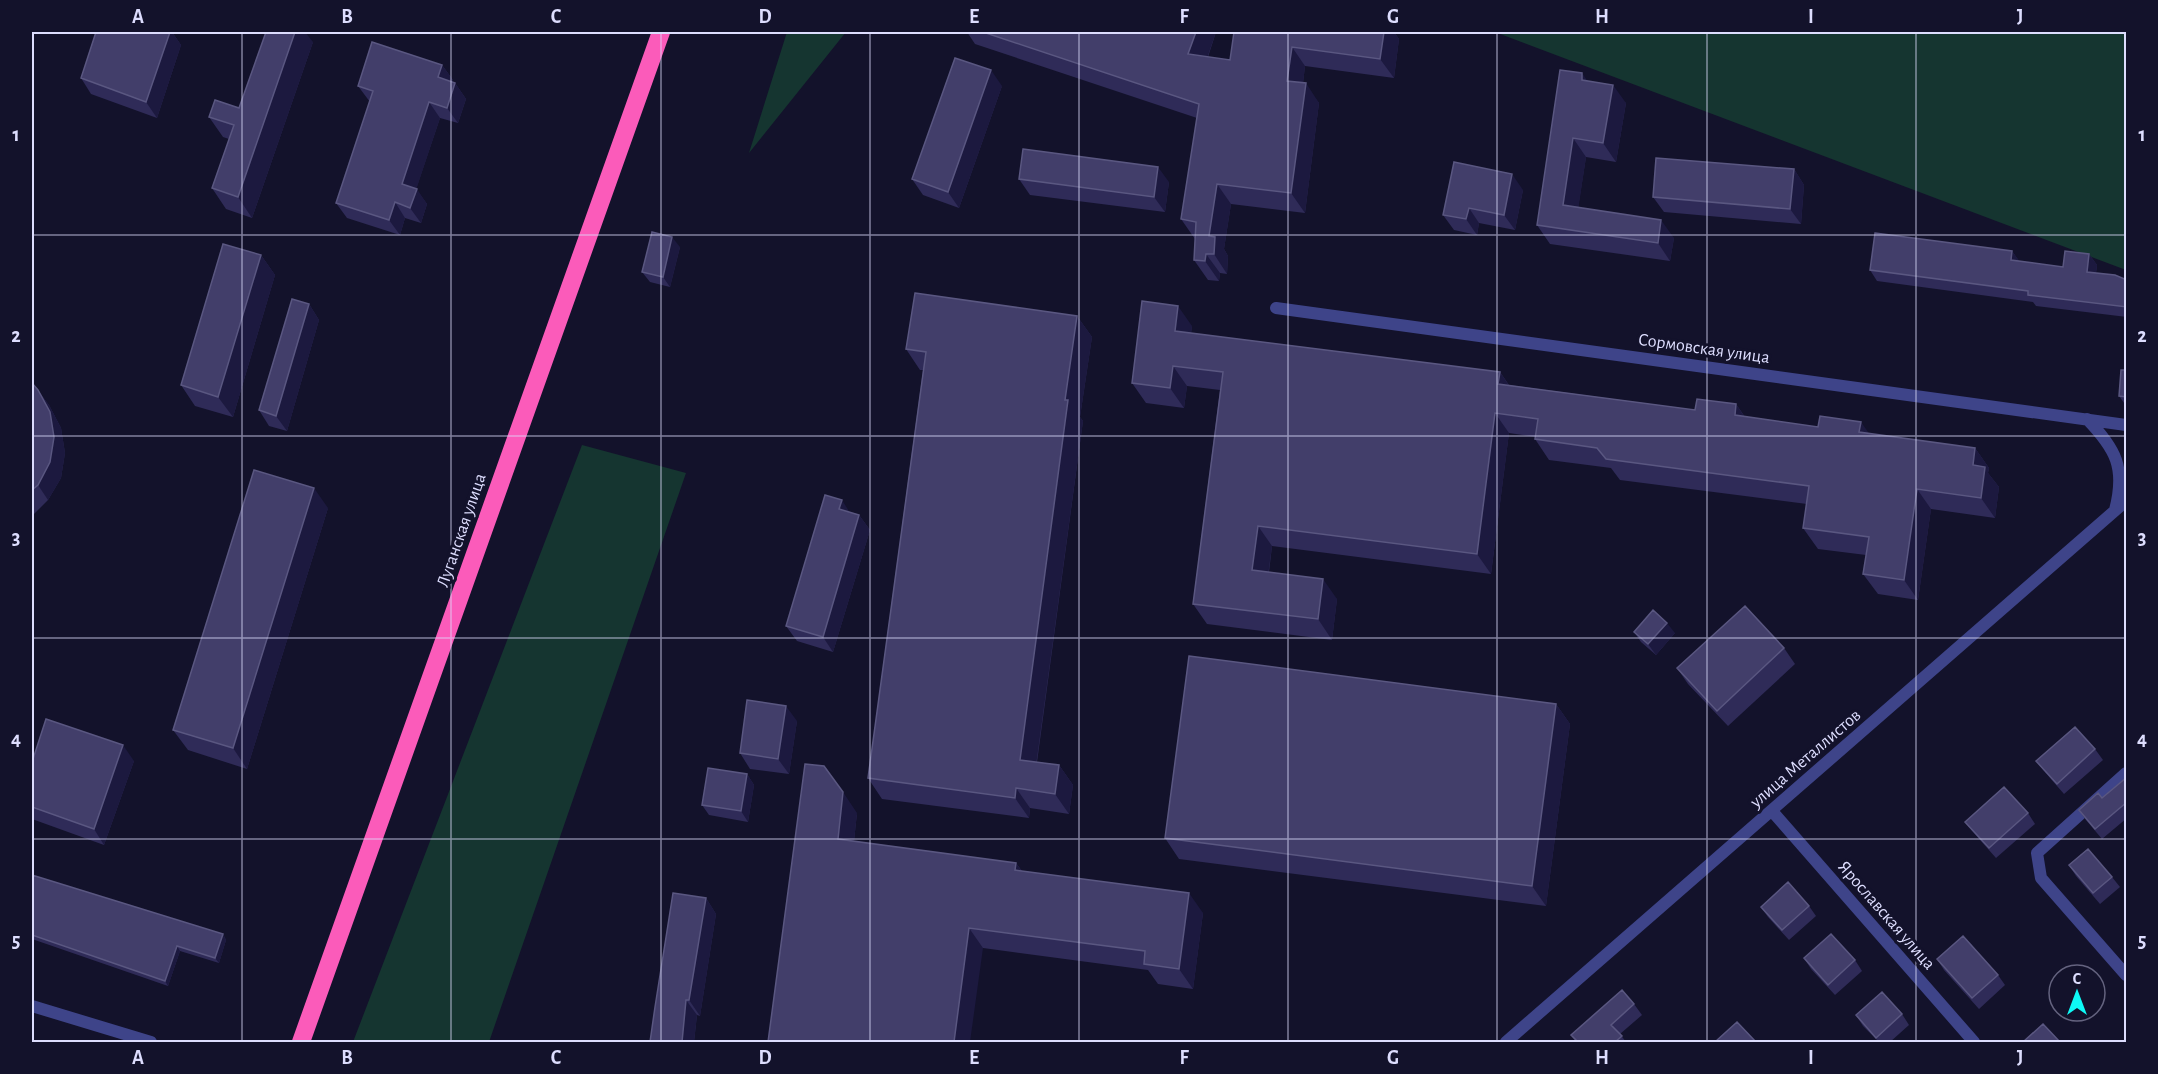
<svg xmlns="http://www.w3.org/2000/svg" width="2158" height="1074" font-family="'Alegreya Sans',sans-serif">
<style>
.green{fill:#153530}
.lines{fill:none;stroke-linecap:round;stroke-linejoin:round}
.street{stroke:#3e4489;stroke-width:12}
.highway{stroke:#fb5bba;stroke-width:18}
.wall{fill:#2f2b58}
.shaded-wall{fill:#1c193f}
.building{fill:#423e6a;stroke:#5a5781;stroke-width:1.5}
.grid{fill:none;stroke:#ddddfe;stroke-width:1.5;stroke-opacity:0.55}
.labels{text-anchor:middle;stroke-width:6;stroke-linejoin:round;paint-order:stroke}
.street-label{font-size:18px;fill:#ddddfe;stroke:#13122b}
.neatline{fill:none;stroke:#ddddfe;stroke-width:2}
.grid-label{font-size:20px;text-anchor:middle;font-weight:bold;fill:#ddddfe}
</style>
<rect width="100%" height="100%" fill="#13122b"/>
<path class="green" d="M787,32H846L749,153Z
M1495,32H2126V270Z
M582,445L686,473L489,1042H353Z"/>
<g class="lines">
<path class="street" d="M1276,308L2126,425
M2087,419C2116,449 2126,468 2115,510
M2126,773L2037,853L2041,878L2126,975
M1772,811L1974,1042
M32,1006L151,1042
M1506,1042L2126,501"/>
<path class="highway" d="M301,1042L661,32"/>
</g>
<path class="wall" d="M96,32H172L181,45L157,118L91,94L81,78Z
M967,32H1216L1208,57L1230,60L1234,32H1394L1399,39L1394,78L1305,66L1303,83L1319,103L1305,213L1231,204L1224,249L1228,256L1227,274L1220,273L1219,281L1208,280L1194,260L1195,239L1181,219L1197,118L975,44Z
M313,42L252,218L226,209L212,188L229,139L223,137L209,117L239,108Z
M442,65L453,80L452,82L455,83L466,99L458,123L440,118L416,189L427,204L421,223L405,218L400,235L347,218L336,203L370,102L358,86Z
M1588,81L1626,103L1616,162L1586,157L1578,208L1674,238L1670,261L1550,244L1537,225Z
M1002,86L959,208L923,195L912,179Z
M1794,169L1804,185L1801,224L1664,212L1653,197Z
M1019,179L1169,182L1165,212L1030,195Z
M1523,190L1515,230L1479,223L1477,235L1454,230L1443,215Z
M680,247L670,287L650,282L642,272Z
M2012,251L2019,261L2063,267L2089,254L2097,265L2096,273L2127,280V317L2036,306L2033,302L1877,281L1870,270Z
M261,255L275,275L233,417L195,406L181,385Z
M309,304L319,320L287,431L269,426L259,410Z
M1077,316L1092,337L1080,417L1083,421L1037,762L1059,765L1073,785L1069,814L1030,808L1029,818L882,799L868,778L923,370H920L906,349Z
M1192,326L1191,333L1500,372L1509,385L1695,410L1736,404L1745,417L1975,448L1989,468L1988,473L1999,487L1995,518L1931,509L1918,600L1878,594L1863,574L1866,555L1818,549L1803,528L1807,504L1620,480L1611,468L1549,460L1535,439L1536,437L1509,433L1491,574L1272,546L1269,572L1337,599L1332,640L1207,624L1193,604L1220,390L1187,386L1184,408L1146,403L1132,383Z
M2127,370V407L2119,396Z
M32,383L49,405L61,428L65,453L61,478L48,500L32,516Z
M328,508L247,769L188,750L173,730Z
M850,512L859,515L870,530L833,652L797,641L786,626Z
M1634,632L1675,633L1656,655L1641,642Z
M1784,648L1795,664L1728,726L1688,684L1677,668Z
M1556,704L1570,724L1546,906L1179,859L1165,838Z
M797,721L789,774L750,769L740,753Z
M2095,749L2103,760L2064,794L2044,771L2036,761Z
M134,761L104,845L32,819V762Z
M747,774L754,785L748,822L709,815L702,805Z
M2127,777V818L2102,839L2086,820L2079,810L2102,798Z
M857,813L854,841L1016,863L1022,871L1203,913L1193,989L1158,984L1148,970L983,948L768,1042Z
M2028,813L2035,824L1996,858L1973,832L1965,822Z
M2069,865L2112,877L2120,887L2100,904L2076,876Z
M32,875L223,934L226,940L219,963L180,951L168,986L32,939Z
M706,898L716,914L700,1016L697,1015L694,1042H650Z
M1809,906L1816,916L1789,940L1768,917L1761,907Z
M1804,958L1855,960L1862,971L1835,995L1811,969Z
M1937,959L1998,975L2005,985L1979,1009L1944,970Z
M1634,1004L1642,1015L1620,1034L1626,1042H1576L1571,1035Z
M1902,1014L1909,1025L1890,1042H1879L1863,1026L1856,1015Z"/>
<path class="shaded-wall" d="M170,32H172L181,45L157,118L146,102Z
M295,32H305L313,42L252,218L238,197Z
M1196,32H1216L1202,73L1188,54Z
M1384,32H1394L1399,39L1394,78L1380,59Z
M1292,47L1305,66L1301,101L1287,81Z
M442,65L453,80L448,93L438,77Z
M991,70L1002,86L959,208L948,192Z
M1582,73L1595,92L1582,80Z
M455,83L466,99L458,123L447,108Z
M1306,83L1319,103L1305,213L1291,193Z
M1613,85L1626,103L1616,162L1603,143Z
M429,102L440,118L413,199L402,184Z
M1573,138L1586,157L1576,224L1563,205Z
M1158,167L1169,182L1165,212L1154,197Z
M1794,169L1804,185L1801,224L1790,209Z
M1512,174L1523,190L1515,230L1504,215Z
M1217,184L1231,204L1224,249L1228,256L1227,274L1214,254L1209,236Z
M417,189L427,204L421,223L410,208Z
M395,202L405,218L400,235L389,220Z
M1469,208L1479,223L1477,235L1466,219Z
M1661,220L1674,238L1670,261L1658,243Z
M672,237L680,247L670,287L663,277Z
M2012,251L2020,262L2011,260Z
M1206,254L1220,273L1219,281L1205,261Z
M2089,254L2097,265L2095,283L2087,272Z
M261,255L275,275L233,417L218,397Z
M309,304L319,320L287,431L276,416Z
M1178,306L1192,326L1189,351L1175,331Z
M1077,316L1092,337L1080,417L1083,421L1034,780L1020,760L1065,400Z
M1173,366L1187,386L1184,408L1170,388Z
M1500,372L1514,393L1498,384Z
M38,390L49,405L61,428L65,453L61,478L48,500L38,485Z
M1736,404L1750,425L1735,415Z
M1495,413L1509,433L1491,574L1477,554Z
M1861,422L1875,442L1859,432Z
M1975,448L1989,468L1988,473L1999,487L1995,518L1981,498L1973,465Z
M314,488L328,508L247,769L233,748Z
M1917,489L1931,509L1918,600L1904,580Z
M842,500L852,516L839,509Z
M859,515L870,530L833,652L823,637Z
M1258,526L1272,546L1266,590L1252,570Z
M1323,579L1337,599L1332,640L1318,619Z
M1667,623L1675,633L1656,655L1648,644Z
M1556,704L1570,724L1546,906L1532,886Z
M786,706L797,721L789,774L778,759Z
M123,745L134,761L104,845L94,829Z
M1059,765L1073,785L1069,814L1055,794Z
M747,774L754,785L748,822L741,811Z
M1016,788L1030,808L1029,818L1015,798Z
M843,792L857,813L852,859L838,839Z
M1016,863L1030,883L1015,870Z
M1189,893L1203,913L1193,989L1179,969Z
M706,898L716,914L700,1016L689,1000Z
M969,928L983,948L970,1042H954Z
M223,934L226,940L219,963L215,958Z
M177,946L180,951L168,986L165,981Z
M686,1000L697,1015L694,1042H682Z"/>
<path class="building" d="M96,32H170L146,102L81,78Z
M266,32H295L238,197L212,188L234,125L209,117L215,100L239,108Z
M983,32H1196L1188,54L1230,60L1234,32H1384L1380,59L1292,47L1287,81L1306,83L1291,193L1217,184L1209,236L1215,237L1214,254H1206L1205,261L1194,260L1196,222L1181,219L1199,104Z
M372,42L442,65L438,77L455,83L447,108L429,102L402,184L417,189L410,208L395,202L389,220L336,203L373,91L358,86Z
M955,58L991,70L948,192L912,179Z
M1560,70L1582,73V80L1613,85L1603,143L1573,138L1563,205L1661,220L1658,243L1537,225Z
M1023,149L1158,167L1154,197L1019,179Z
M1656,158L1794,169L1790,209L1653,197Z
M1454,162L1512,174L1504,215L1469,208L1466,219L1443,215Z
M652,232L672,237L663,277L642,272Z
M1875,233L2012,251L2011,260L2063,267L2065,251L2089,254L2087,272L2115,275L2127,280V307L2028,295V291L1870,270Z
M223,244L261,255L218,397L181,385Z
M915,293L1077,316L1065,400H1068L1020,760L1059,765L1055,794L1016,788L1015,798L868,778L926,352L906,349Z
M292,299L309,304L276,416L259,410Z
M1142,301L1178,306L1175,331L1500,372L1498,384L1695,410L1697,399L1736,404L1735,415L1818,427L1820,416L1861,422L1859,432L1975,448L1973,465L1985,467L1981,498L1917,489L1904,580L1863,574L1869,537L1803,528L1809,486L1606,459L1597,448L1535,439L1538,419L1495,413L1477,554L1258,526L1252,570L1323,579L1318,619L1193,604L1223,372L1173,366L1170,388L1132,383Z
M2121,370H2127V397L2119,396Z
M32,383L38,390L50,412L54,437L50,462L38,485L32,490Z
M254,470L314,488L233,748L173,730Z
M825,495L842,500L839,509L859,515L823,637L786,626Z
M1745,606L1784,648L1717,711L1677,668Z
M1653,610L1667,623L1648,644L1634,632Z
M1189,656L1556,704L1532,886L1165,838Z
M747,700L786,706L778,759L740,753Z
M46,719L123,745L94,829L32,807V762Z
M2075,727L2095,749L2057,784L2036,761Z
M805,764L824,766L843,792L838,839L1016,863L1015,870L1189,893L1179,969L1144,964L1145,951L969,928L954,1042H768Z
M708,768L747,774L741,811L702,805Z
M2127,777V802L2095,829L2079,810L2098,793L2102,798Z
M2004,787L2028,813L1989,848L1965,822Z
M2088,849L2112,877L2093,893L2069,865Z
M32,875L223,934L215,958L177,946L165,981L32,935Z
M1788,882L1809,906L1782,930L1761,907Z
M673,893L706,898L689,1000H686L682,1042H650L655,1007Z
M1831,934L1855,960L1828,985L1804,958Z
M1963,936L1998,975L1972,998L1937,959Z
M1622,990L1634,1004L1611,1025L1622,1036L1615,1042H1578L1571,1035Z
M1882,992L1902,1014L1876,1038L1856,1015Z
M1737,1022L1756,1042H1715Z
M2043,1024L2060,1042H2023Z"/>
<path class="grid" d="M242,32V1042M451,32V1042M661,32V1042M870,32V1042M1079,32V1042M1288,32V1042M1497,32V1042M1707,32V1042M1916,32V1042M32,235H2126M32,436H2126M32,638H2126M32,839H2126"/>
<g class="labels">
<g class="street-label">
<text transform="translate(1704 348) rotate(8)" y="6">Сормовская улица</text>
<text transform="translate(461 530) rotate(-71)" y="6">Луганская улица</text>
<text transform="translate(1805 758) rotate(-41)" y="6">улица Металлистов</text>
<text transform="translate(1887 915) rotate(49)" y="6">Ярославская улица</text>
</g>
</g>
<rect width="2158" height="1074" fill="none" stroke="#13122b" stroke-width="66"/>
<g transform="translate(2077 993)"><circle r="28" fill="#13122b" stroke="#64637f" stroke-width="1.5"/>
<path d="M0-4.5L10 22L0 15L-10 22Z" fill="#0ef9f6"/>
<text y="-9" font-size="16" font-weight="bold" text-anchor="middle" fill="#ddddfe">С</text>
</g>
<rect x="33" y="33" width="2092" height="1008" class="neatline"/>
<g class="grid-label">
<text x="138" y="23">A</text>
<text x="347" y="23">B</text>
<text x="556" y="23">C</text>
<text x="765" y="23">D</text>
<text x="974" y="23">E</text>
<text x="1184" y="23">F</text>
<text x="1393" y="23">G</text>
<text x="1602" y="23">H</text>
<text x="1811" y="23">I</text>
<text x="2020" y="23">J</text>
<text x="16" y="141">1</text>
<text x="2142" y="141">1</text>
<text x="16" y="342">2</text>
<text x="2142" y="342">2</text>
<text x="16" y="544">3</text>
<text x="2142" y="544">3</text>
<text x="16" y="745">4</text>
<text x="2142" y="745">4</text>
<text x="16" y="947">5</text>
<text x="2142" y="947">5</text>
<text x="138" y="1064">A</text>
<text x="347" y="1064">B</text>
<text x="556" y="1064">C</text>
<text x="765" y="1064">D</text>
<text x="974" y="1064">E</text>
<text x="1184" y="1064">F</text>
<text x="1393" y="1064">G</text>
<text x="1602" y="1064">H</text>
<text x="1811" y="1064">I</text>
<text x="2020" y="1064">J</text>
</g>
</svg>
